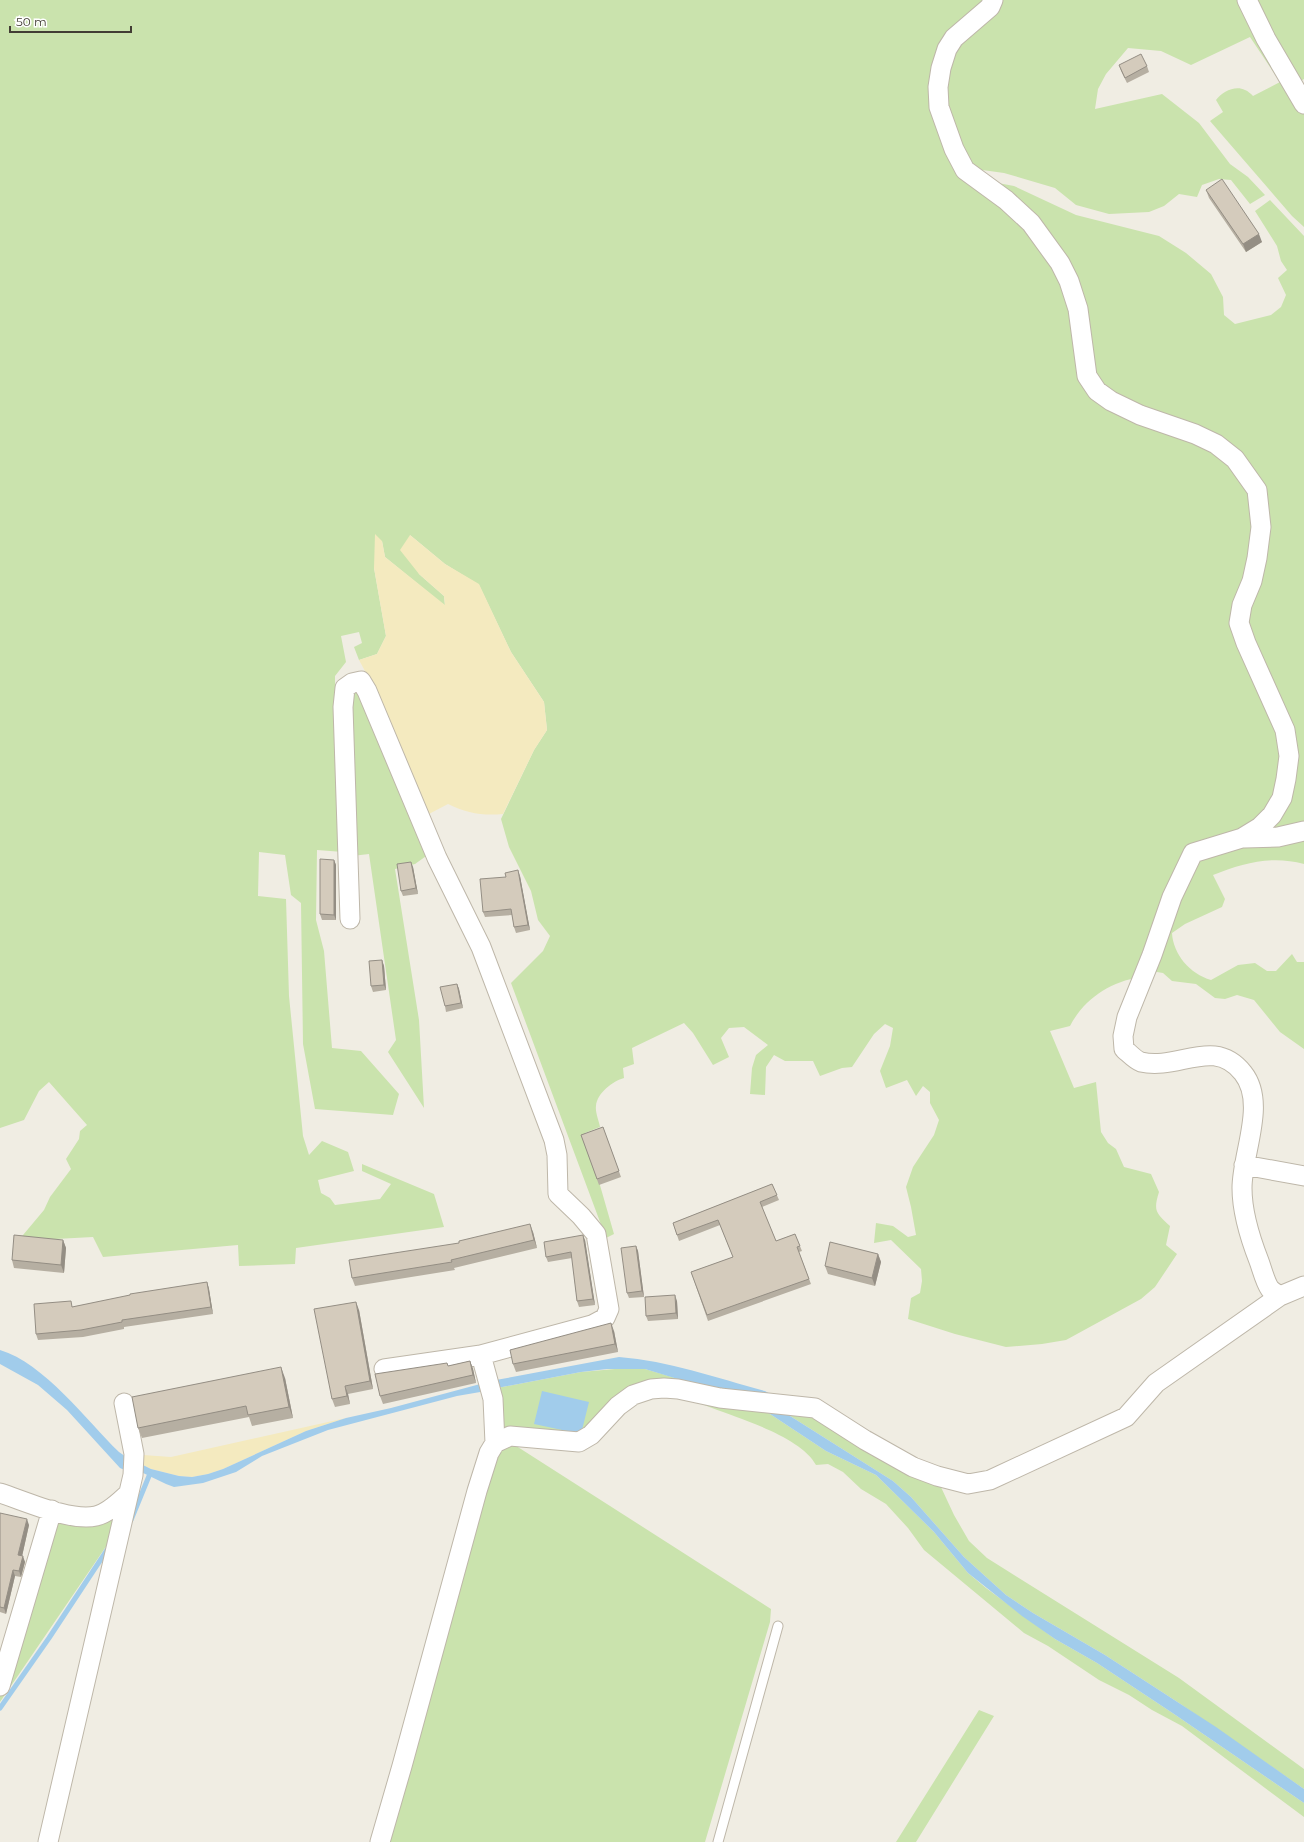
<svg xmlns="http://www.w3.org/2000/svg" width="1304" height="1842" font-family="Montserrat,sans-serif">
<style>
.green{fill:#cae3ad}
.sand{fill:#f4eabf}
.water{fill:#a1cceb}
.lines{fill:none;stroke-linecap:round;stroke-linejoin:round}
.stream{stroke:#a1cceb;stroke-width:5}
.service-casing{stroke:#beb7a9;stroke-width:11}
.minor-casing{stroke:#beb7a9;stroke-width:21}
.service{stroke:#fff;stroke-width:9}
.minor{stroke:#fff;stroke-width:19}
.wall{fill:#b6afa2}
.shaded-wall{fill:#948e84}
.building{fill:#d4cbbc;stroke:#948e84}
</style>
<rect width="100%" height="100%" fill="#f0ede3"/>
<path class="green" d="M0,0H990L944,48L952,150L1004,202L1066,283L1084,377L1214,447L1254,491L1258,527L1239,604L1282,731L1283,778L1258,825L1191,851L1140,977C1110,982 1084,999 1070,1026L1050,1031L1074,1088L1096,1082L1101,1132L1108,1143L1116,1149L1124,1167L1151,1174L1159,1192C1153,1211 1156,1213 1170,1226L1166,1245L1177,1254L1155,1287L1141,1299L1066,1340L1042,1344L1006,1347L955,1334L908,1319L911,1298L920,1293L922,1281L921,1269L891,1240L874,1243L876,1223L893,1226L908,1237L916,1235L911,1207L906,1187L913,1167L934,1135L939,1120L930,1103V1092L923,1086L916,1096L907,1080L886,1088L880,1071L890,1046L893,1028L885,1024L874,1034L852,1067L842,1068L820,1076L813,1061H785L774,1055L766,1067L765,1095L750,1094L752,1068L756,1055L768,1045L744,1027L729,1028L721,1038L729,1057L713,1065L693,1033L684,1023L632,1048L634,1064L623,1068L624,1078C613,1081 597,1093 596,1106C595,1112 599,1121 600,1127L585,1133L614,1234L606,1238L511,983L543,951L550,936L538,920L531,891L509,847L501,819L534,750L547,730L544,702L511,652L479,585L445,564L410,535L419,574L444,596L445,606L385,557L382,541L374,568L386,636L377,654L359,660L354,647L362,643L359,632L341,636L346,662L335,676V734L343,852L317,850L316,920L324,951L332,1048L361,1051L399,1094L393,1115L315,1109L303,1044L301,903L291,895L285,855L259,852L258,896L286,899L289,996L303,1136L309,1155L322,1141L348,1152L354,1171L318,1180L321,1193L330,1198L335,1205L380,1199L391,1184L362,1171V1164L434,1194L444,1227L296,1248L295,1264L239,1266L238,1245L103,1257L93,1237L18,1241L44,1210L50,1197L71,1169L66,1159L79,1139L80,1131L87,1125L49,1082L39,1091L24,1120L0,1128Z
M997,0H1245L1304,108V227L1292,216L1210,121L1223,112L1216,100C1222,92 1235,85 1245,90C1248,91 1251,94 1253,96L1280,82L1250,37L1191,65L1161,51L1128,48L1106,74L1098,89L1095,109L1162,94L1199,123L1230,164L1248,177L1265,195L1250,204L1231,180L1219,179L1202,185L1197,197L1179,194L1164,206L1149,212L1109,214L1076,205L1055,188L1004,173L968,168L943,106L944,68L966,31Z
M1253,0H1304V79L1297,83Z
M987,181L1014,186L1076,215L1159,236L1186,253L1211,274L1223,297L1224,315L1235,324L1271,315L1281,307L1286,295L1278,278L1287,270L1281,261L1277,246L1255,211L1270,200L1304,236V829L1267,831L1290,779L1243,623L1265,528L1238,456L1100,389L1072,280Z
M358,692L429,854L415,864L395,869L419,1020L424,1108L388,1052L396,1040L369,854L352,856L350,693Z
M1304,836V864C1272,855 1243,863 1213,875L1225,899L1222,907L1185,924L1172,933C1173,954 1190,974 1211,980L1238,965L1255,963L1267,971H1276L1292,954L1297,962H1304V1049L1280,1032L1254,1000L1237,995L1225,999L1215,998L1196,984L1172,981L1163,973L1157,972L1149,973L1196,856Z
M626,1368L645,1369L723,1392L618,1395L607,1403L579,1437L504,1428L497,1388L581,1372Z
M678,1393L767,1412L826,1451L876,1475L934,1532L968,1573L986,1588L1055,1639L1097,1663L1174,1714L1304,1803V1817L1182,1726L1152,1710L1129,1695L1099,1680L1048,1646L1024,1633L924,1550L908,1528L886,1504L861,1489L843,1472L828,1464L816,1465C801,1437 741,1419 712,1408C701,1404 689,1398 678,1393Z
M779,1409L815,1412L940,1485L954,1515L969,1541L987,1558L1179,1678L1304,1769V1789L1179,1703L1105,1655L1033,1613L1006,1595L964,1557L911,1497L893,1481Z
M507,1440L771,1609L770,1622L705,1842H385L490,1460Z
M117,1511L113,1541L105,1548L0,1702V1693L59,1521Z
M979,1710L994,1716L916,1842H896Z"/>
<path class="sand" d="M375,534L382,541L385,557L445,605L444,596L419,574L400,550L410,535L445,564L479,584L511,652L544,702L547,730L534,750L503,814C483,816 466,813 448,804L427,815L372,684L359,660L377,654L386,636L374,568Z
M346,1418L306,1431L223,1469L208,1474L192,1477L179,1476L151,1469L141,1464L143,1455L171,1457Z"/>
<path class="water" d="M0,1350C44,1363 87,1421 119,1452L129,1459V1472L120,1468L67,1410L38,1385L0,1364Z
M619,1357C669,1361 717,1378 765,1391L770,1394L779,1409L893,1481L911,1497L964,1557L1006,1595L1033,1613L1105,1655L1216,1727L1304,1789V1803L1174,1714L1097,1663L1055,1639L1022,1616L968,1573L934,1532L876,1475L826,1451L767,1412L681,1380L645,1369H607L581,1372L497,1388L496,1380Z
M484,1383L486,1391L457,1396L328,1430L262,1456L236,1472L203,1483L174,1487L166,1484L139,1471L141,1464L151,1469L179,1476L192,1477L208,1474L223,1469L306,1431L346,1418L391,1408Z
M542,1391L589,1402L581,1434L534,1424Z"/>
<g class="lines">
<path class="stream" d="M131,1520L149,1476
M0,1708L49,1638L107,1550"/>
<g class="service-casing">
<path id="service" d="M718,1842L778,1626"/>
</g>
<g class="minor-casing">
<path id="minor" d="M993,0L990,7L954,38L947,49L941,68L938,87L939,107L954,149L965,170L1006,200L1031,223L1060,263L1069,281L1078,309L1087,376L1097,391L1111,401L1140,415L1195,434L1216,444L1235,459L1257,490L1261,527L1257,558L1252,581L1242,605L1239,623L1246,643L1285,730L1289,756L1286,779L1282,798L1272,815L1260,827L1242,838L1193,853L1172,897L1152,955L1127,1017L1123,1036L1124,1049C1129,1053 1135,1060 1141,1062C1178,1071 1214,1036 1243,1073C1267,1103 1242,1153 1242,1188C1242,1212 1250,1238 1259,1261C1262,1269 1265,1282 1270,1289C1273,1292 1277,1294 1280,1296L1304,1286
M1247,0L1266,39L1304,104
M1244,838L1278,837L1304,831
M350,919L343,707L345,688L352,683L361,681L367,691L437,858L481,947L554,1140L557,1155L558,1194L581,1216L596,1234L609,1309L605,1318L592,1325L481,1355L384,1369
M1244,1165L1304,1176
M481,1355L493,1399L495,1443
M0,1493C25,1501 71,1522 96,1516C109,1513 120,1501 129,1493
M0,1686L52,1510
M48,1842L133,1475L134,1454L124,1403
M380,1842L402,1766L477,1491L489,1453L495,1443L510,1436L579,1442L591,1435L618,1406L633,1395L651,1389L664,1388L678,1389L720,1398L815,1408L865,1440L913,1467L937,1476L968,1484L990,1480L1126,1417L1156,1383L1280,1296"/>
</g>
<use href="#service" class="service"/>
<use href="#minor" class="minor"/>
</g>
<path class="wall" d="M1119,65L1147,66L1149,72L1127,83L1121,71Z
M1206,190L1262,242L1246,252L1209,198Z
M334,860L336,865V920H322L320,914Z
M413,867L418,894L403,896L401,891Z
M520,876L530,930L516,933L514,927L512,915L485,917L483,912Z
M382,960L384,966L386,990L373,992L371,986Z
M457,984L459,989L463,1008L446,1012L445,1006Z
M603,1127L621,1177L599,1185L581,1135Z
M772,1184L779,1200L762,1207L776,1241L795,1234L802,1251L799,1252L811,1284L708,1321L691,1272L733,1257L720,1225L679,1241L673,1223Z
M533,1232L537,1248L454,1268L455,1270L355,1286L352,1278Z
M63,1240L66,1248L64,1273L14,1268L12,1260Z
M585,1240L595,1305L579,1307L577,1301L572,1258L548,1262L546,1257Z
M636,1246L638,1251L644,1297L629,1298L627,1293Z
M878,1254L881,1262L875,1286L828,1274L825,1266Z
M207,1282L209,1289L213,1314L124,1327V1329L83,1337L38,1340L36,1334L73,1307Z
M677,1301L678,1319L648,1321L646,1316Z
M359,1310L373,1389L348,1394L350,1404L335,1407L332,1399Z
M614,1331L618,1352L516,1372L513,1364Z
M470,1361L473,1369L476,1383L383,1404L380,1396L448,1366Z
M285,1378L293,1418L252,1426L249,1417L142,1438L138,1428Z
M0,1513L29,1525L22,1556L25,1562L21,1577L15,1576L6,1614L0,1612Z"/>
<path class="shaded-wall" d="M1259,234L1262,242L1246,252L1243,244Z
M334,860L336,865V920L334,915Z
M411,862L413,867L418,894L416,888Z
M518,870L520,876L530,930L528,925Z
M382,960L384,966L386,990L384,985Z
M457,984L459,989L463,1008L461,1003Z
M530,1224L533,1232L537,1248L534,1240Z
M583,1235L585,1240L595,1305L593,1299Z
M63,1240L66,1248L64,1273L61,1265Z
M636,1246L638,1251L644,1297L642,1291Z
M878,1254L881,1262L875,1286L872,1278Z
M207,1282L209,1289L213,1314L211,1307Z
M675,1295L677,1301L678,1319L676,1313Z
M356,1302L359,1310L373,1389L370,1381Z
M611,1323L614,1331L618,1352L615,1344Z
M470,1361L473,1369L476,1383L473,1375Z
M281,1367L285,1378L293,1418L289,1407Z
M345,1386L348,1394L350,1404L347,1396Z
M27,1519L29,1525L21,1561L18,1555Z
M23,1556L25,1562L21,1577L19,1571Z
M13,1570L15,1576L6,1614L4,1608Z"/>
<path class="building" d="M1141,54L1147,66L1125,78L1119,65Z
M1222,179L1259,234L1243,244L1206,190Z
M320,859L334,860V915L320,914Z
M411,862L416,888L401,891L397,864Z
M518,870L528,925L514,927L511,909L483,912L480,879L506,877L505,873Z
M382,960L384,985L371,986L369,961Z
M457,984L461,1003L445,1006L440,987Z
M603,1127L619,1171L597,1179L581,1135Z
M772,1184L777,1195L760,1202L776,1241L795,1234L800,1246L797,1247L809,1279L707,1315L691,1272L733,1257L718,1220L677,1235L673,1223Z
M530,1224L534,1240L451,1260L452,1262L352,1278L349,1260L459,1243V1241Z
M14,1235L63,1240L61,1265L12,1260Z
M583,1235L593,1299L577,1301L571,1252L546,1257L544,1242Z
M830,1242L878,1254L872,1278L825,1266Z
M636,1246L642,1291L627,1293L621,1248Z
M207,1282L211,1307L122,1320V1322L81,1330L36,1334L34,1304L71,1301L72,1307L130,1295V1294Z
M675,1295L676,1313L646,1316L645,1297Z
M356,1302L370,1381L345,1386L347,1396L332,1399L314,1309Z
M611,1323L615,1344L513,1364L510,1350Z
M470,1361L473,1375L380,1396L375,1374L447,1363L448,1366Z
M281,1367L289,1407L248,1415L246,1406L138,1428L132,1397Z
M0,1513L27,1519L18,1555L23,1556L19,1571L13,1570L4,1608L0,1607Z"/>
<path d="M10 26v6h121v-6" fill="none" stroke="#423d34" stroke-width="2"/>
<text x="16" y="26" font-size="12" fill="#423d34" stroke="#ffffff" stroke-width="3" paint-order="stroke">50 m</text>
</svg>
